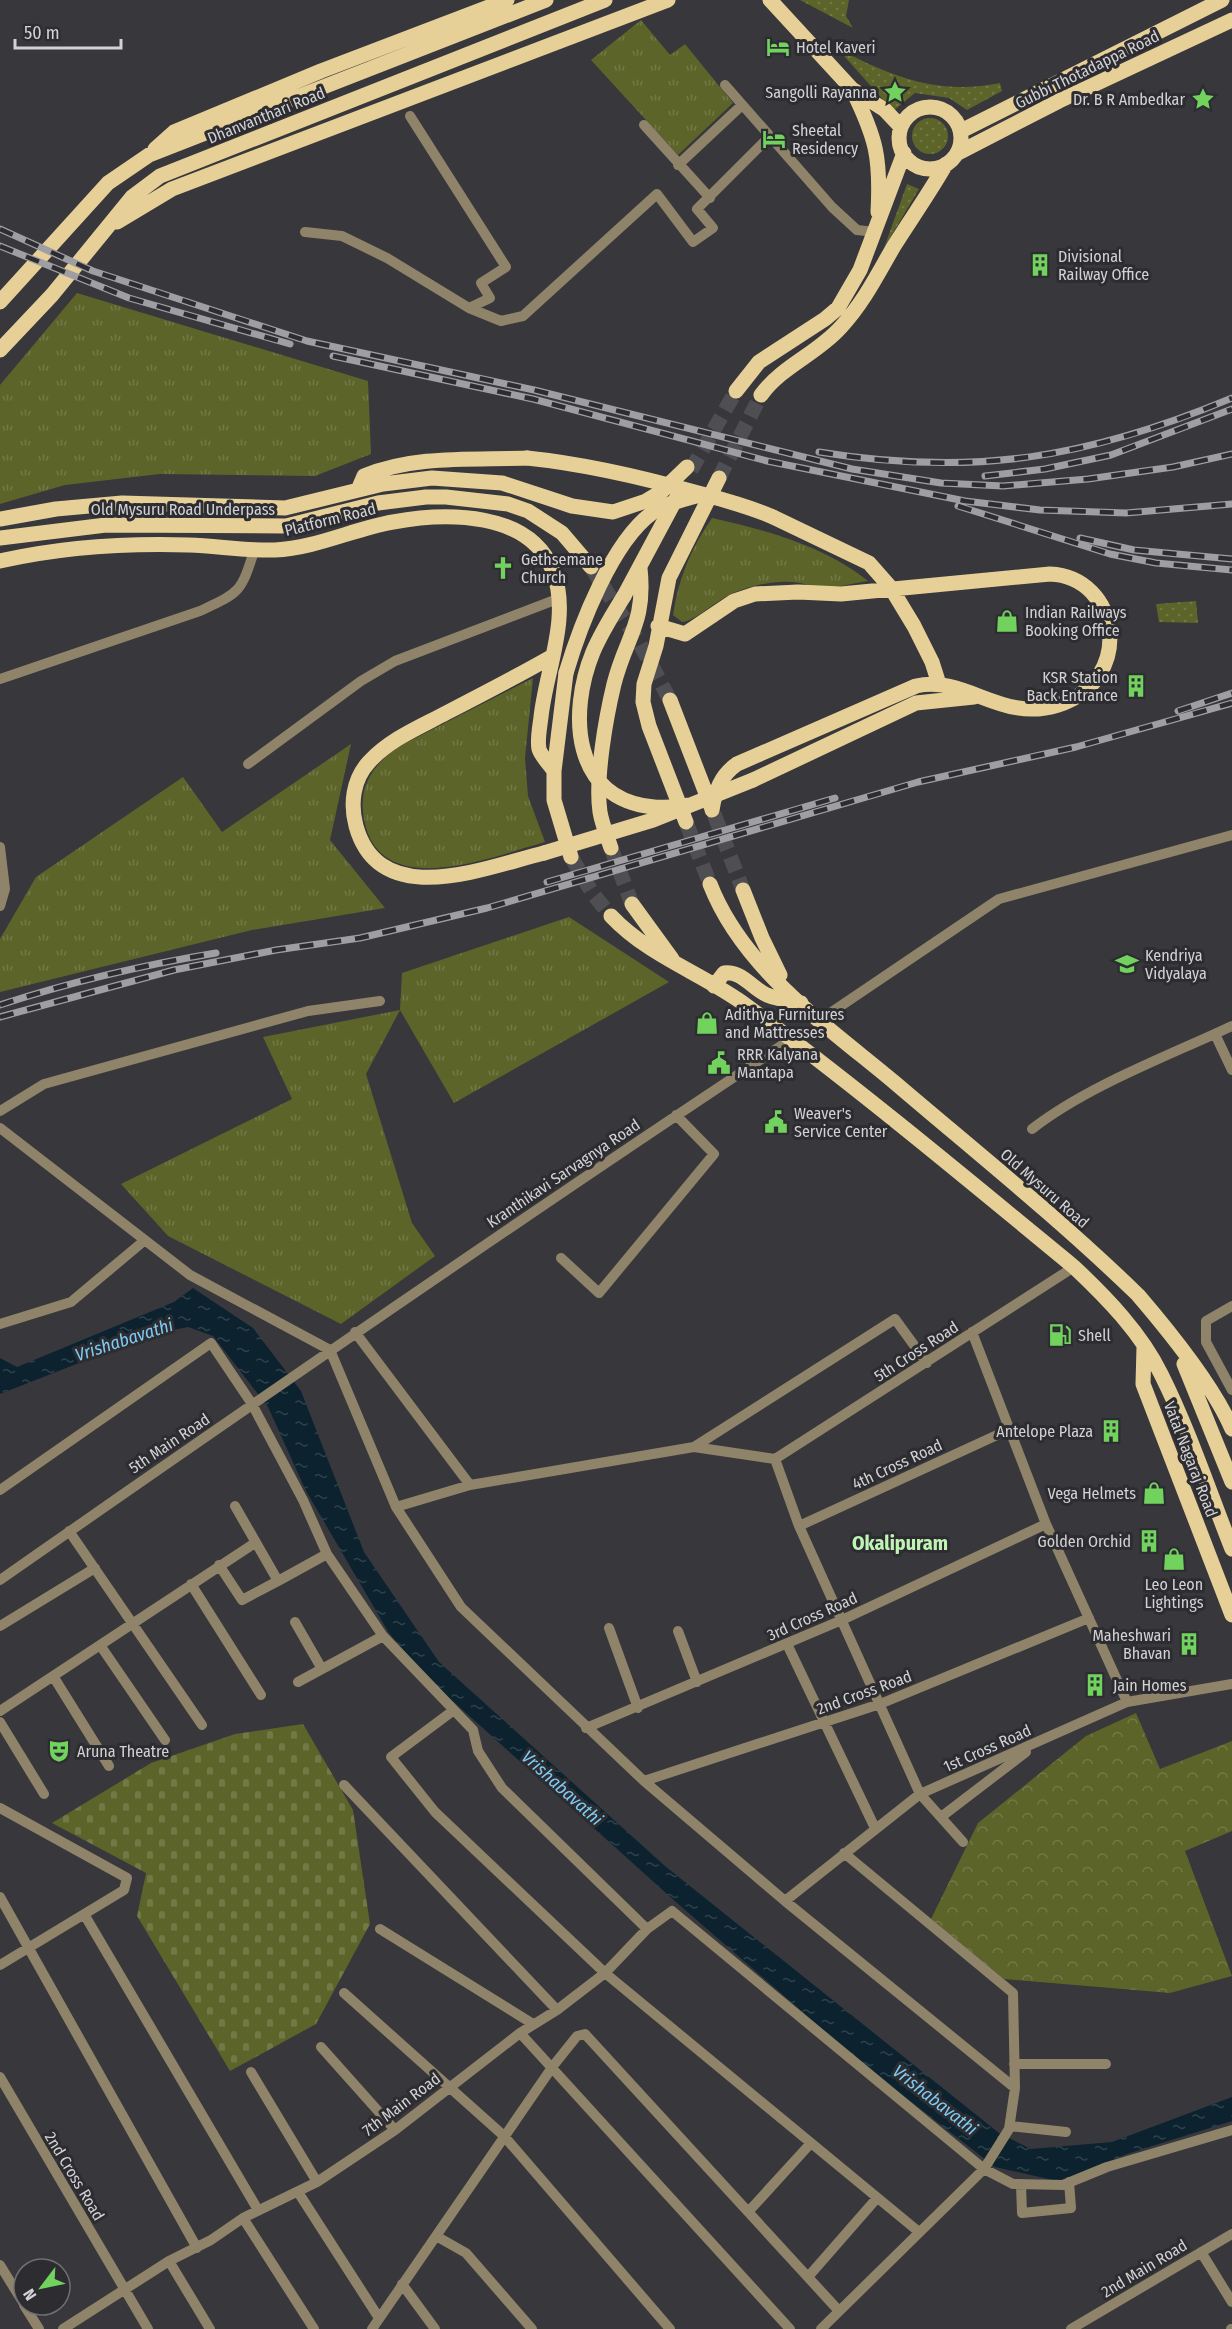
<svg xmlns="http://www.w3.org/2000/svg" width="1232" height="2329" font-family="'Fira Sans Condensed',sans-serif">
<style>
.grass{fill:url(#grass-tufts)}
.forest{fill:url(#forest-crowns)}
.cemetery{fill:url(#cemetery-stones)}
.park{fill:url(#park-dots)}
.water{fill:url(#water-ripples)}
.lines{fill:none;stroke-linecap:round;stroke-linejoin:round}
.major-tunnel{stroke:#4e4e53;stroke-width:15;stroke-dasharray:15 8;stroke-linecap:butt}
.minor{stroke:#8f8469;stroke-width:10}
.major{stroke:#e7d097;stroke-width:15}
.rail-casing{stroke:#9f9fa3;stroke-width:7}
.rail{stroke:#2d2d31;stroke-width:4.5;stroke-dasharray:14;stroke-linecap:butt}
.major-bridge{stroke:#e7d097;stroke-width:15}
.labels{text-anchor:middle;stroke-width:6;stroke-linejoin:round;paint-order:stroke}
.poi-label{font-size:16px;fill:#d2d2d5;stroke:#2d2d31;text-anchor:start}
.street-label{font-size:16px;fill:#d2d2d5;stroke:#2d2d31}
.water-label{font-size:18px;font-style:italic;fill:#7dcbf5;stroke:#2d2d31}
.quarter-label{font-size:20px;font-weight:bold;fill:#c0f4b5;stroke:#2d2d31}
</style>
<defs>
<pattern id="grass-tufts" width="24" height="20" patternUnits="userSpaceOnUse" patternTransform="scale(1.5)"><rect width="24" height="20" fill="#5c6429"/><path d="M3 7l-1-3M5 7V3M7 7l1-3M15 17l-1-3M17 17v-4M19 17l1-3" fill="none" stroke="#727947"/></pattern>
<pattern id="forest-crowns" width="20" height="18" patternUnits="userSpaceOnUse" patternTransform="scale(1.5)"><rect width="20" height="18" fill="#5c6429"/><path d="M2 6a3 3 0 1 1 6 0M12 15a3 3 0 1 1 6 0" fill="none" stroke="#727947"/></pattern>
<pattern id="cemetery-stones" width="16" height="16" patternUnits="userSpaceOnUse" patternTransform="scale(1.5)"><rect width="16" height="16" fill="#5c6429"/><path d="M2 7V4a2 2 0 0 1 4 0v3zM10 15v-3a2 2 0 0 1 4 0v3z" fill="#727947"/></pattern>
<pattern id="park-dots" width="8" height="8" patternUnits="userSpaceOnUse" patternTransform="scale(1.5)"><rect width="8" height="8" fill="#5c6429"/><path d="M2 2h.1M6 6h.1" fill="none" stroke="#727947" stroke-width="1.8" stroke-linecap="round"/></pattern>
<pattern id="water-ripples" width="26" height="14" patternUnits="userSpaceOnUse" patternTransform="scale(1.5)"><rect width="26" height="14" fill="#0c232f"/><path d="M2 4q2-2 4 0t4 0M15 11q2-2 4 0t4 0" fill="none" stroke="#2e424c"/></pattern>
</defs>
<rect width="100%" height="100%" fill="#37373c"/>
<path class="grass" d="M641,20L670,55L685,44L733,103L678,155L591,60Z
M77,293L368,381L371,454L315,476L160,474L65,485L0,504V385Z
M712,518C766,530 825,546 868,581C853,583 834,589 818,588C812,587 806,584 800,583C778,579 753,585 733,593C718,599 694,622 682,622L673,615C678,579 691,548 712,518Z
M533,678L525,758L528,796L545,842C491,857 373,906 363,812C360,782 376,763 398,747Z
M351,744L330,840L385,908L252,930L0,992V939L36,877L183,777L222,832Z
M569,917L669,982L454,1103L400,1010L366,1074L412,1223L435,1256L341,1324L168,1236L121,1184L292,1099L263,1037L400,1010L402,973Z"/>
<path class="forest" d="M1136,1713L1160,1769L1232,1741V1831L1185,1851L1232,1976L1170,1993L1004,1979L931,1919L978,1823L1086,1736Z"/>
<path class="cemetery" d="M303,1724L353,1810L370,1924L316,2024L230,2071L137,1916L146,1873L52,1823L151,1763L235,1734Z"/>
<path class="park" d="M800,0H849L846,16L853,28Z
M837,48C890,76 938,96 1000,83L1002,91L967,110L949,98L915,93L893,111Z
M912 136a18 18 0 1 1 36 0a18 18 0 1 1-36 0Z
M907,184L919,189L884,248Z
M1196,601L1198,623L1159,622L1156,604Z"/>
<path class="water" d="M193,1288L253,1328L301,1391L364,1552L439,1662L665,1866L999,2133L1031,2149L1112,2142L1232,2097V2121L1127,2154L1062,2182L995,2167L859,2061L677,1903L425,1676L389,1633L306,1491L268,1407L213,1336L188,1327L153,1334L0,1394V1358L17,1367L174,1302Z"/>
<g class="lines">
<path class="major-tunnel" d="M691,470L736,391
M719,478L761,395
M591,567L639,642L670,700
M714,814L743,890
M686,822L710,884
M611,848L632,904
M571,857L593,894L611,916"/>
<path class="minor" d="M725,85L832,207L857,230L875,232
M410,116L506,267L481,283L490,298L469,308
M644,125L710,198
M678,165L742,105
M305,232L342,236L387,258L469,308L501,321L523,316L657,194L693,242L713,228L697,209L769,137
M0,679L200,611C239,593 241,593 254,551
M248,764L361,681L395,661L560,598
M0,847L5,889L0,906
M820,1020L999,899L1232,835
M1215,1034L1232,1070
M0,1111L44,1084L308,1011L380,1001
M0,1128L190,1275L330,1350L396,1507L461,1607L644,1781L785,1901L1015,2088L1009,2129L984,2169L821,2329
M1032,1129C1087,1086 1168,1056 1232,1026
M561,1258L599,1293L714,1154L676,1115
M1232,1306L1206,1321V1342L1232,1390
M0,1324L71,1302L145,1240
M355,1332L470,1485
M972,1332L1046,1524L1127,1702
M694,1447L895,1319L927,1363
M775,1459L799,1526L920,1794L963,1842
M775,1459L1074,1267
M0,1490L211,1343L252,1404L303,1500L327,1554L383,1636L473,1730L478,1751L502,1788L647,1929
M235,1506L278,1581L327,1554
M396,1507L470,1485L694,1447L775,1459
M799,1526L1008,1430
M69,1531L202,1725
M219,1565L242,1600L278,1581
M0,1580C262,1397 524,1216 790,1040
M191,1584L261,1695
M295,1622L322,1669
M0,1626L95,1568
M609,1628L638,1708
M678,1631L697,1682
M787,1644L875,1828
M100,1645L165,1740
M53,1676L109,1766
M298,1682L383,1636
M454,1710L391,1757L435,1812L605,1973L919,2232
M0,1711L255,1543
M0,1722L44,1794
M586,1728L842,1620L1046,1524
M644,1781L880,1704L1089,1618
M344,1785L557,2010
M0,1808L127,1878L124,1890L0,1965
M941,1817L1026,1752
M844,1853L1013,1993L1015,2088
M0,1897L197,2248
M785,1901L920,1794L1127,1702L1232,1684
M84,1914L258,2210
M380,1929L533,2024
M344,1993L504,2136L670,2329
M520,2033L790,2329
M321,2047L395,2130
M1014,2064H1106
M251,2072L317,2182
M0,2077L148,2329
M1010,2126L1066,2132
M1021,2184L1022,2213L1071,2208L1069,2182
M298,2192L379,2318
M749,2211L811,2143
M243,2218L314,2329
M436,2236L466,2253L532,2329
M1201,2252L1232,2302
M169,2261L210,2329
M0,2265L24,2304
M808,2277L877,2198
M402,2284L435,2329
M24,2305L39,2329
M63,2329L169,2261L211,2240L243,2218L317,2182L395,2130L520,2033L557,2010L605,1973L647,1929L672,1911L984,2169L1013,2184L1063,2185L1107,2167L1232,2130
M372,2329L553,2066L577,2036L585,2034L839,2311
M1071,2329L1232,2234
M1231,2329H1232"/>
<path class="major" d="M770,0L852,89L885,110L901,127
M852,89C876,138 881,157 878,212
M899 138a31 31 0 1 1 62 0a31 31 0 1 1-62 0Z
M961,131L1222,0
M155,149L174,132L321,71L507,0
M958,153L1059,101L1232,20
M117,222L172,189L668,0
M0,302L108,183L149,155L546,0
M0,350L52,295L132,197L160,176L605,0
M736,391L759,362L825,319L838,308L860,270L904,153
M761,395C782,366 817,354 841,327C864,302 877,275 894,246C911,219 930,192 946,164
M358,490L364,476C414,455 473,460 527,458
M773,517L869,563L891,588L914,626L932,662L939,684
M0,519L56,509L122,503L285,508L383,484L432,478L502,483L572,506L613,512L646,501L661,492L687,467
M0,538L106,525L286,526L378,503L426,497H446L508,504L528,511L562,533L591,567
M0,561C62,547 125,543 189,545C218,546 246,551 275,550C316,548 353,529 393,522C446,512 530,511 553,571C571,617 546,670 541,717C540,726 537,740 539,749C541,756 550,765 554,771
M624,596L678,495
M658,626L685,634L734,601L755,594L798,592L841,594L1050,574C1120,577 1136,680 1058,705C1000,723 967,675 916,686L737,764C721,775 715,791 712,810
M566,673L554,771V800L571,857
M670,700L712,809
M753,780L916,703L974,697
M686,822L649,726L643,702L644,684L656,646L669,578L719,478
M611,848C607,836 602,824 600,812C595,779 606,717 614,684C626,636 646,624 640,568
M544,853C486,867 380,912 356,826C350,804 353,779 369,762C390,739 420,727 446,713C481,695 516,677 551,657
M710,884C743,969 827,1026 894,1082C976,1152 1061,1220 1138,1295C1168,1330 1214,1387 1232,1429
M743,890L762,938L780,975
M632,904L672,959
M611,916C650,957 702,973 747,1006C859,1089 966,1178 1074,1267C1107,1298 1141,1333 1161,1374C1189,1430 1209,1491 1232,1549
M714,986L724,973C743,971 751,988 767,995C777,999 790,1001 801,1003
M1144,1347L1143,1384L1232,1615
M1184,1364L1232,1482"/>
<g class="rail-casing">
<path id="rail" d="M0,229L93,271L307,341L534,390L852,469L941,483L1003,486L1088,479L1173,467L1232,454
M0,246L129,298L290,344
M333,356L533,399L767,461L965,501L1040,510L1126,513L1232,504
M819,452C974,477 1088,458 1232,398
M985,476L1045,469L1111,455L1232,409
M958,506L1110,554L1156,563L1232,570
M1080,538L1134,550L1232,559
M1178,711L1232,693
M547,882L835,798
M0,1005C70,982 143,965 216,953
M0,1017L174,970L276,950L360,938L487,908L918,782L1076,747L1232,703"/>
</g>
<use href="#rail" class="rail"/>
<path class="major-bridge" d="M527,458C586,464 641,477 698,493C724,500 748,506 773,517
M624,596C613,614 601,633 593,652C568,713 572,800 654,807C667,808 679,806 691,805
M566,673C580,626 612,542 652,513C666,503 683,500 699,495
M544,853L653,820L753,780"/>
</g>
<defs>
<g id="hotel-bare" transform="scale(1.8)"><path d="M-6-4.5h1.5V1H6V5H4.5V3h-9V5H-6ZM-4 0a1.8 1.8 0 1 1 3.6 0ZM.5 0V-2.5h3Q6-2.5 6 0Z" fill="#71d35e" stroke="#2d2d31" stroke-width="2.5" paint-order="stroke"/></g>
<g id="sight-bare" transform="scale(1.8)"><path d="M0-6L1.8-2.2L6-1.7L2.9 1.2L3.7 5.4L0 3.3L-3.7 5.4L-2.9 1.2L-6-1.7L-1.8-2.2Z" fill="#71d35e" stroke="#2d2d31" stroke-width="2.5" paint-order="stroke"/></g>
<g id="building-bare" transform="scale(1.8)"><path d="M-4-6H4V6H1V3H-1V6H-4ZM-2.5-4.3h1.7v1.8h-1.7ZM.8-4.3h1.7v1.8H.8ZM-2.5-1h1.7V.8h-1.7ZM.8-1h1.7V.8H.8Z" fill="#71d35e" stroke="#2d2d31" stroke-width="2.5" paint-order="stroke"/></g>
<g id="church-bare" transform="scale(1.8)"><path d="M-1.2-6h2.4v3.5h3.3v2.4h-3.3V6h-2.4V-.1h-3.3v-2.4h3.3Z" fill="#71d35e" stroke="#2d2d31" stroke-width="2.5" paint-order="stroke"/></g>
<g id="shop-bare" transform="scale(1.8)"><path d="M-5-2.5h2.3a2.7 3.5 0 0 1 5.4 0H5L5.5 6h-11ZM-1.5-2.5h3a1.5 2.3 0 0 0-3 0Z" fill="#71d35e" stroke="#2d2d31" stroke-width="2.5" paint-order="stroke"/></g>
<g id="school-bare" transform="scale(1.8)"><path d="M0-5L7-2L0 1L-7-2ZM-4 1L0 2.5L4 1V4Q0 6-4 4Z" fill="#71d35e" stroke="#2d2d31" stroke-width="2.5" paint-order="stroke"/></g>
<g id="civic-bare" transform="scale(1.8)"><path d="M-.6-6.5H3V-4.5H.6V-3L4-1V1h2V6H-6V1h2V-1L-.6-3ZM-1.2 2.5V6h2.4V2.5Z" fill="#71d35e" stroke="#2d2d31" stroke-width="2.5" paint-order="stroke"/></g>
<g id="fuel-bare" transform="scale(1.8)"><path d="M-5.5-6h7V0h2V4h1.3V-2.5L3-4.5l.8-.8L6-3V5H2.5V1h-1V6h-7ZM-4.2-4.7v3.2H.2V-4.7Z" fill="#71d35e" stroke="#2d2d31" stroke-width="2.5" paint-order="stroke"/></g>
<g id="theatre-bare" transform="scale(1.8)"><path d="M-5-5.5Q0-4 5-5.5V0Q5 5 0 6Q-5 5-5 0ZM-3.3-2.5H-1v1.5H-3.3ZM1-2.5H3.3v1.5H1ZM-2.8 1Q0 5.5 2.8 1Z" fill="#71d35e" stroke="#2d2d31" stroke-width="2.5" paint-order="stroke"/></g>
</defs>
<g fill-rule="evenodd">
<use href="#hotel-bare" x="778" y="47"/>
<use href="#sight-bare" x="895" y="92"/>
<use href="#sight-bare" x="1203" y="99"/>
<use href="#hotel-bare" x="774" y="139"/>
<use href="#building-bare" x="1040" y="265"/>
<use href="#church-bare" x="503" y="568"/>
<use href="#shop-bare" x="1007" y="621"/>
<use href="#building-bare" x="1136" y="686"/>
<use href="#school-bare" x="1127" y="964"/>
<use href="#shop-bare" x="707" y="1023"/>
<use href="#civic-bare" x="719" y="1063"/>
<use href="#civic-bare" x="776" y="1122"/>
<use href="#fuel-bare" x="1060" y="1335"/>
<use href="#building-bare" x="1111" y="1431"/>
<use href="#shop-bare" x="1154" y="1493"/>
<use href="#building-bare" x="1149" y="1541"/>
<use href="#shop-bare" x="1174" y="1559"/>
<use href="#building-bare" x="1189" y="1644"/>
<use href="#building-bare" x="1095" y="1685"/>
<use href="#theatre-bare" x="59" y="1751"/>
</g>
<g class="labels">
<g class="poi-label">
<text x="796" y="53">Hotel Kaveri</text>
<text x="877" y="98" text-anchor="end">Sangolli Rayanna</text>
<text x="1185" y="105" text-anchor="end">Dr. B R Ambedkar</text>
<text x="792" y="136">Sheetal<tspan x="792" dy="18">Residency</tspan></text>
<text x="1058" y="262">Divisional<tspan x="1058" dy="18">Railway Office</tspan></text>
<text x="521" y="565">Gethsemane<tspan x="521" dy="18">Church</tspan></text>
<text x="1025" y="618">Indian Railways<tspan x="1025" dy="18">Booking Office</tspan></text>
<text x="1118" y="683" text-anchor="end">KSR Station<tspan x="1118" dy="18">Back Entrance</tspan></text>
<text x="1145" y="961">Kendriya<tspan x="1145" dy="18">Vidyalaya</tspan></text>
<text x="725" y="1020">Adithya Furnitures<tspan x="725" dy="18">and Mattresses</tspan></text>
<text x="737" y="1060">RRR Kalyana<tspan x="737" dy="18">Mantapa</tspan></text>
<text x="794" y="1119">Weaver's<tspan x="794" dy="18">Service Center</tspan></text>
<text x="1078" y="1341">Shell</text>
<text x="1093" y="1437" text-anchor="end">Antelope Plaza</text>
<text x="1136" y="1499" text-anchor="end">Vega Helmets</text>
<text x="1131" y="1547" text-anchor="end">Golden Orchid</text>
<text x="1174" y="1590" text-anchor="middle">Leo Leon<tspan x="1174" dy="18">Lightings</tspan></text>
<text x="1171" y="1641" text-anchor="end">Maheshwari<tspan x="1171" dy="18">Bhavan</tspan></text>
<text x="1113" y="1691">Jain Homes</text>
<text x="77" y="1757">Aruna Theatre</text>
</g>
<g class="street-label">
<text transform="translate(1087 69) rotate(-26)" y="6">Gubbi Thotadappa Road</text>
<text transform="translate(266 115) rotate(-22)" y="6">Dhanvanthari Road</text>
<text x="183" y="515">Old Mysuru Road Underpass</text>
<text transform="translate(330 519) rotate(-14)" y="6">Platform Road</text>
<text transform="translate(563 1173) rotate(-34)" y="6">Kranthikavi Sarvagnya Road</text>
<text transform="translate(1045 1188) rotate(41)" y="6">Old Mysuru Road</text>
<text transform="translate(916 1351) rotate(-33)" y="6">5th Cross Road</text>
<text transform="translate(169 1443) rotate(-34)" y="6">5th Main Road</text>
<text transform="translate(1191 1459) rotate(69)" y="6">Vatal Nagaraj Road</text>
<text transform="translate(897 1464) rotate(-25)" y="6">4th Cross Road</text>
<text transform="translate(812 1616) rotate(-24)" y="6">3rd Cross Road</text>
<text transform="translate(864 1692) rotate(-20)" y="6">2nd Cross Road</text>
<text transform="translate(987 1748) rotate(-24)" y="6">1st Cross Road</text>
<text transform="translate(401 2104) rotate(-37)" y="6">7th Main Road</text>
<text transform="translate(75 2176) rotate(59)" y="6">2nd Cross Road</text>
<text transform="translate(1144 2268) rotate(-31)" y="6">2nd Main Road</text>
</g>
<g class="water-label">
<text transform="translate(124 1340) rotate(-18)" y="6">Vrishabavathi</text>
<text transform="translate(562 1788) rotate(42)" y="6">Vrishabavathi</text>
<text transform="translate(935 2100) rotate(38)" y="6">Vrishabavathi</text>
</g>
<g class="quarter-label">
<text x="900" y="1550">Okalipuram</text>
</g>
</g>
<g transform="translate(42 2287) rotate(238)"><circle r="28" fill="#2d2d31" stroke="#6f6f73" stroke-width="1.5"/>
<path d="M0-4.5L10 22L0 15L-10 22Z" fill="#71d35e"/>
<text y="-9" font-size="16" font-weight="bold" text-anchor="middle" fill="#d2d2d5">N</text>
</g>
<path d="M15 39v9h106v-9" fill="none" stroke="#d2d2d5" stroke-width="3"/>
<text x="24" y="39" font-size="18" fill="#d2d2d5" stroke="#2d2d31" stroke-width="4.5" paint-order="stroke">50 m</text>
</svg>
